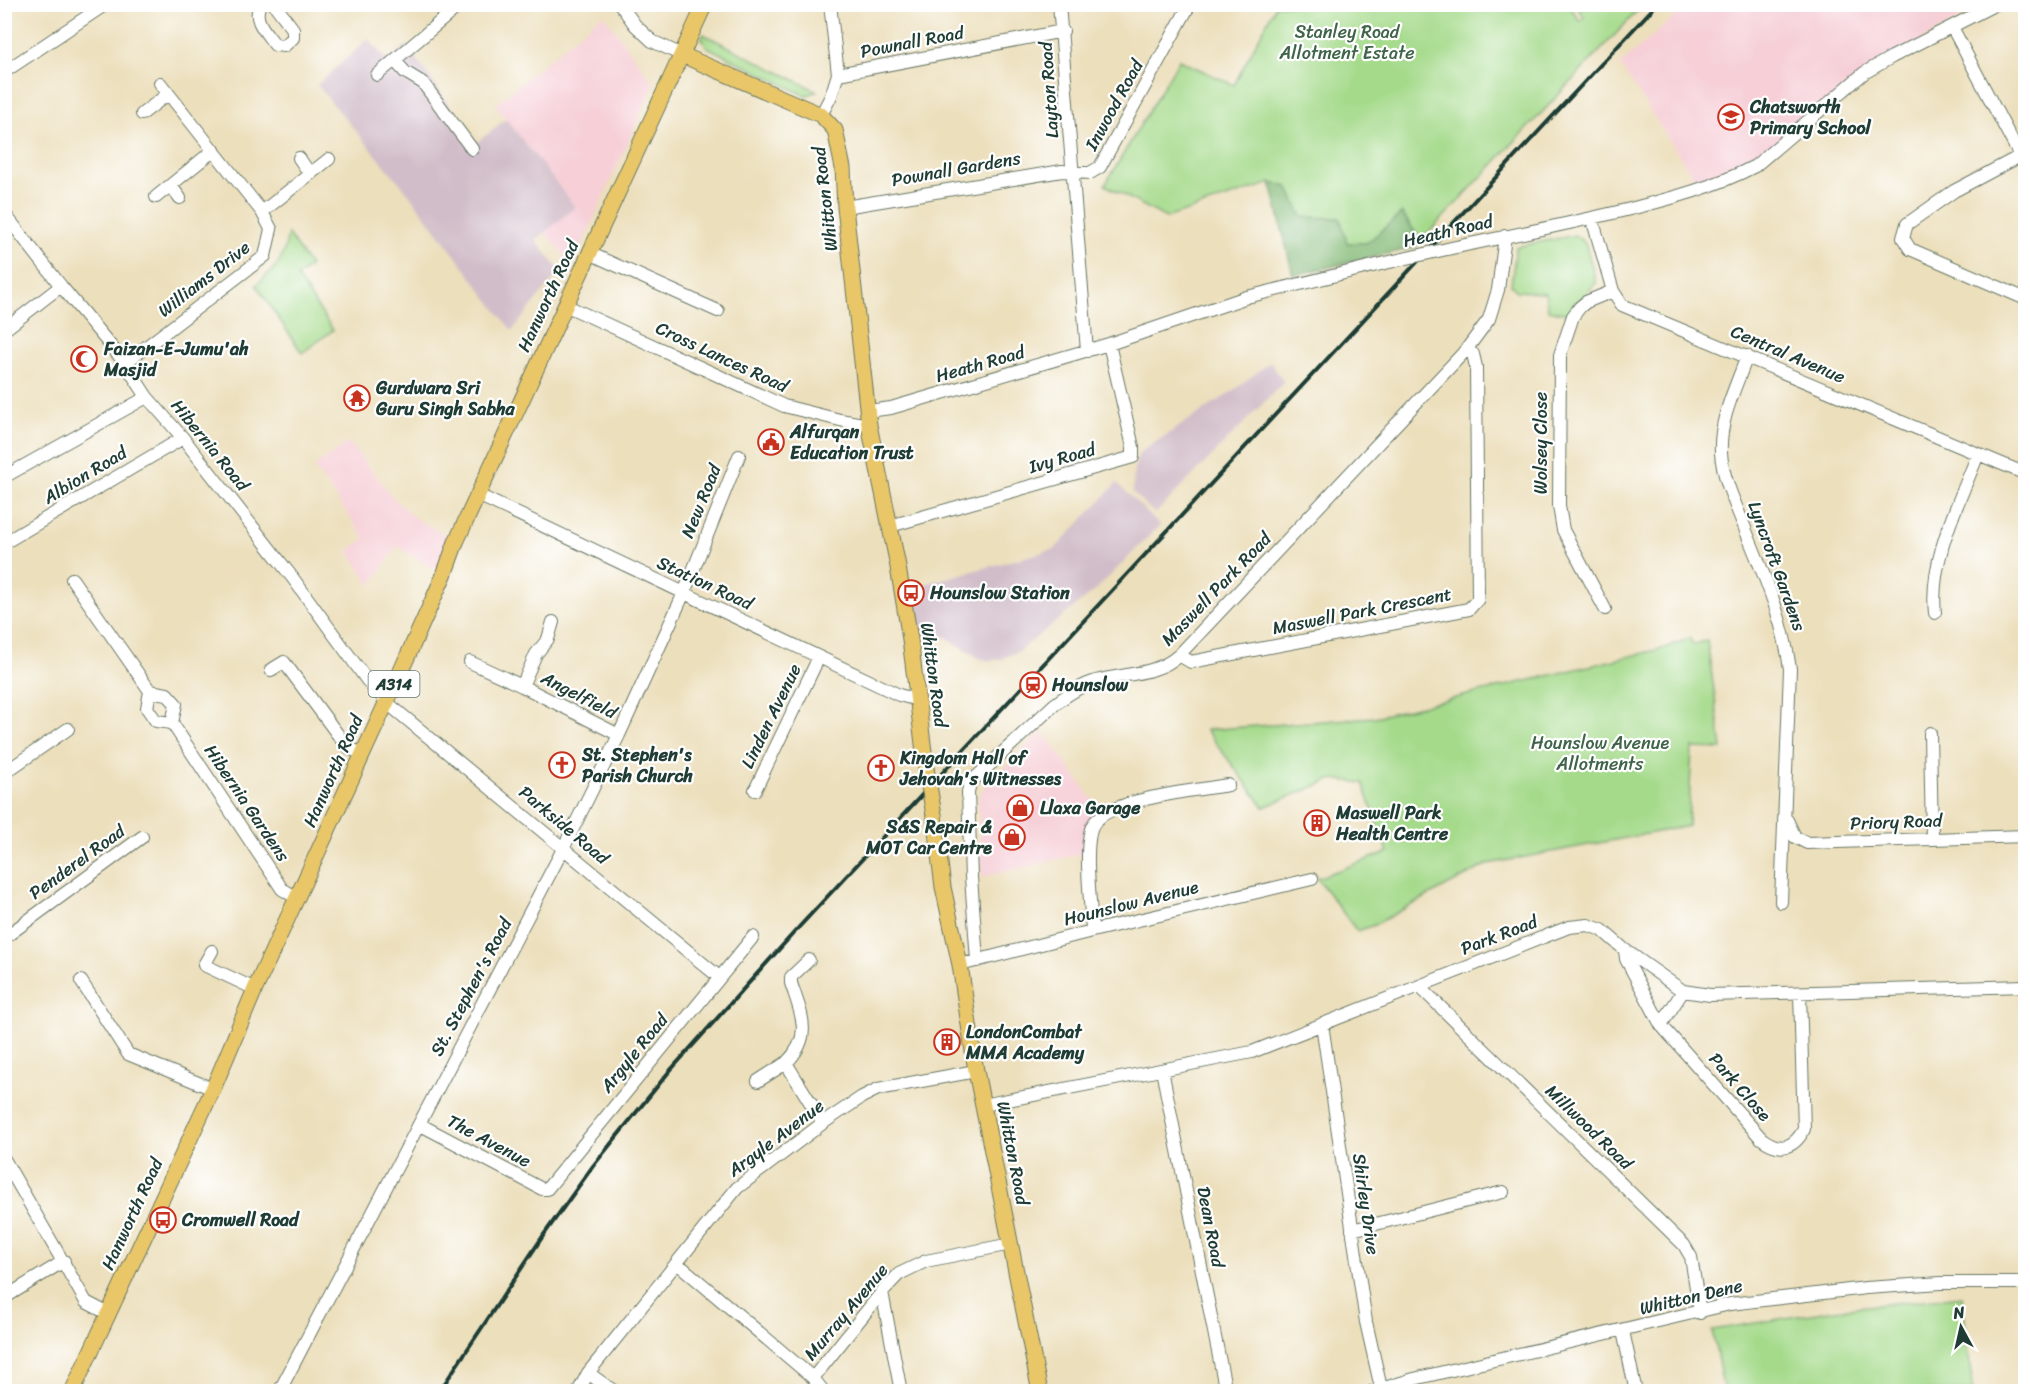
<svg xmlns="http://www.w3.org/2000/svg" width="2030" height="1396" font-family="Sriracha,sans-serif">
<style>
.built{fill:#f6cfd7}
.industrial{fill:#d1bdc9}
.green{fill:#a5da8b;stroke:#628c60;stroke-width:1.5}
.forest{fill:#84ba77;stroke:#527c56;stroke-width:1.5}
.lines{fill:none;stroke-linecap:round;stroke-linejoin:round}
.minor-casing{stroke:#677664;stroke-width:14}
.major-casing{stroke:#677664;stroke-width:17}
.minor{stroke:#fff;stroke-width:12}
.major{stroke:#e9c769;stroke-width:15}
.rail{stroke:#1f3d34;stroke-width:4}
.minor-bridge-casing{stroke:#677664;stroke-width:14;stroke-linecap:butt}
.major-bridge-casing{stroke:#677664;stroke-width:17;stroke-linecap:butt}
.minor-bridge{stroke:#fff;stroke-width:12}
.major-bridge{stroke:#e9c769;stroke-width:15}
.labels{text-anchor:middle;stroke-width:4.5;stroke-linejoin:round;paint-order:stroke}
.shield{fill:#fff;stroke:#627771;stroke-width:1.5}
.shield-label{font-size:16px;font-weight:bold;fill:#1f3d34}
.park-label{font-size:18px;fill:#40644a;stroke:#fff}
.street-label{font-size:18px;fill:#1f3d34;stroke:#fff}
.poi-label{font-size:18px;font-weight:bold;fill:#1f3d34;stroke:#fff;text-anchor:start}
</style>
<rect width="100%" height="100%" fill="#fff"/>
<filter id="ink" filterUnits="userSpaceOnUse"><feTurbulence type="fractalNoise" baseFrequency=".0167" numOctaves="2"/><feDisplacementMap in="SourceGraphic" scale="12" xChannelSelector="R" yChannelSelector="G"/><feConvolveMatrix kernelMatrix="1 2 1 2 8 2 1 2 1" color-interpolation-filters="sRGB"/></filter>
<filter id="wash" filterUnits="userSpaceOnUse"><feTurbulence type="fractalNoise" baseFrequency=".008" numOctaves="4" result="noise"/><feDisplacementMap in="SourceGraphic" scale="24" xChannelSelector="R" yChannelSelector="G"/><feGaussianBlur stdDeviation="1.35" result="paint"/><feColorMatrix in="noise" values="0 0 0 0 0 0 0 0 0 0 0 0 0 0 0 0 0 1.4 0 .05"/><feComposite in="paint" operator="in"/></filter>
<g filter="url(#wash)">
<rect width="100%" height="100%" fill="#ecdfbc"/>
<path class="built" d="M1980,4V7L1892,57L1749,165L1696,181L1620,65L1688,5Z
M603,14L654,84L575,260L568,259L544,232L575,207L495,105Z
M349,442L395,500L413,517L455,540L444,575L397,546L371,585L348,551L365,539L314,467Z
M1042,731L1103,813L1088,852L982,877L978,804L981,791Z"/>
<path class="industrial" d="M368,39L387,61L407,45L476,143L506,119L575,207L536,240L560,271L512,331L409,194L317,85Z
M1270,362L1284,382L1155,514L1133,493L1134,469L1139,453L1233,391Z
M1117,483L1160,525L1096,590L1019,651L1001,659L990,661L979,658L946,637L910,639L902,590L1055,549Z"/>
<path class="green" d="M1276,5H1569L1580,21L1584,17L1576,5H1643L1421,241L1402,213L1367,243H1347L1302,217L1288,187L1271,183L1166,218L1105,185L1179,60L1234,85Z
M703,34L817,91L808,95H804L707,47L701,39Z
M288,234L310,266L297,277L333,330L302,353L256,285C275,269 284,261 288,234Z
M1575,235L1586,244L1596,283L1568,314L1548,310L1545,293L1517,291L1511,285L1516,247Z
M1690,638L1693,645L1707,640L1722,749L1692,748L1688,826L1488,864L1374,925L1357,931L1317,878L1388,852L1363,783L1333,779L1264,807L1206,730L1375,717L1665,648Z
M1962,1296L1973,1391H1724L1712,1330L1848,1308Z"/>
<path class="forest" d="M1271,183L1288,187L1302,217L1340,218L1347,243H1367L1402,213L1421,241L1413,248L1293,275Z"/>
</g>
<g filter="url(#ink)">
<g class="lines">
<g class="minor-casing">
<path id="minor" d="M260,4C252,20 266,32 275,45L284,46L293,38V29L274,4
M620,4L635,25L652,41L682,55
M1059,4L1087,351
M1952,27L2020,156
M395,61L405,72L423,83L472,149
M4,72L106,4
M838,74L1063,31
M377,75L461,4
M142,114L168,94
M821,115L831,96L838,74L830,4
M2026,153L1954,191L1907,224L1903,238L1910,249L2026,299
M299,158L310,174
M171,186L180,198
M156,197L214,150
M845,207L1062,171L1090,173L1100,167L1190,4
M262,212L329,159
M4,213L61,286L125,363L147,397L183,438L292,577L369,683L391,706L719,977
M1592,218L1613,291L1622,305L2026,474
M1447,249C1508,236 1569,224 1630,209C1673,198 1715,187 1755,166L1864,73L1892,57L1996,4
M589,253L718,311
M565,305L784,406L840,420L869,425
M4,330L61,286
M1747,356C1736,387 1719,419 1721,453C1723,480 1736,505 1746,531C1765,578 1783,618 1790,669L1781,902
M125,363L265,256L271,229L262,212L160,83
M868,411L891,408L1109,344L1247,297L1381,264
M4,477L147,397
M478,495L899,695L918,700
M890,526L1133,457V447L1109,344
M4,543L183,438
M72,579L150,691
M1605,609L1563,530L1559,506L1560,355L1573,316L1580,307L1586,302L1613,291
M1935,613C1929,559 1959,503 1978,454
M553,622L548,639L536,654L522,686L619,735
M1179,655L1191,662L1469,609L1478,599L1476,367L1473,354L1466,350
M470,662L522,686
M271,670L284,662L344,743L351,749L363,754
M150,691L167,694L176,704L172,723L156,721L147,708Z
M172,723L282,889L297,898
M1930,733L1932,839
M4,773L68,729
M755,790L819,657
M1787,820L1795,837L1807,843L2026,836
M1092,931C1091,904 1084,854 1091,829C1099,799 1199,790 1228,785
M4,938L142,837
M1625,950L1626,959L1661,1025
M212,951L204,965L255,989
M977,961L971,877L968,792L970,783L1055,704C1067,695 1081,685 1096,681C1124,673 1156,676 1179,655L1466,350L1489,319L1498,290L1505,236
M960,965L1092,931L1312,879
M81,981L128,1054L213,1089
M1419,986L1684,1245L1691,1257L1700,1313
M1683,991L1661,1025L1761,1138C1779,1152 1794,1149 1804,1129L1800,993
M1322,1024L1366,1322L1381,1388
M786,1063C814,1036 801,1014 791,983V977L809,960
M1162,1070L1226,1392
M758,1081L786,1063L823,1123
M983,1105L1252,1052L1569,927L1588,925L1602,930L1625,950L1683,991L1710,995L2026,986
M419,1124L542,1189H547L753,937
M4,1159L86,1302L107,1313
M1352,1230L1503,1192
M677,1263L813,1378L824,1392
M882,1292L901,1392
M4,1298L64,1261
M1623,1331L1636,1392
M588,1373L615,1392
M813,1378L882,1292L899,1274L926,1261L1011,1244
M279,1392L564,847L619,735L684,593L739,456
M578,1392L588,1373L737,1188L823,1123L862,1097L878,1089L976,1071
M1371,1392L1414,1379L1730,1304L1866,1288L1941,1283H2026"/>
</g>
<g class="major-casing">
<path id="major" d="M682,55L821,115L835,130L843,168L845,207L869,425L897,561L910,639L926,768
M934,815L943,887L960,965L976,1071L1040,1392
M72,1392L213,1089L255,989L400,673L444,575L456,542L705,4"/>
</g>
<use href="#minor" class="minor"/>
<use href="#major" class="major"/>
<path class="rail" d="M439,1392L543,1236L593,1166L668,1073L800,926L1657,4"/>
<g class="minor-bridge-casing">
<path id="minor-bridge" d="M1381,264L1447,249"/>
</g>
<g class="major-bridge-casing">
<path id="major-bridge" d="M926,768L934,815"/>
</g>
<use href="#minor-bridge" class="minor-bridge"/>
<use href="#major-bridge" class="major-bridge"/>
</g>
</g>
<defs>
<g id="school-ring" transform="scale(1.35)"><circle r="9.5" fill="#fff" stroke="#c8321e" stroke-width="1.5"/><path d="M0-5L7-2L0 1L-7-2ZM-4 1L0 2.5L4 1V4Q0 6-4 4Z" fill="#c8321e"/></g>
<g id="mosque-ring" transform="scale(1.35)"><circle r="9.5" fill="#fff" stroke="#c8321e" stroke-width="1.5"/><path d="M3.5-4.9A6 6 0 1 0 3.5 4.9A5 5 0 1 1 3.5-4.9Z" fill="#c8321e"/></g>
<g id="temple-ring" transform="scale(1.35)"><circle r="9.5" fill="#fff" stroke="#c8321e" stroke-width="1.5"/><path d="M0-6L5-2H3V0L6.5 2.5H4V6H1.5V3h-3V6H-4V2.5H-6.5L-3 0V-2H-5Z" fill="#c8321e"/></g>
<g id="civic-ring" transform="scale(1.35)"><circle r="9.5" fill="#fff" stroke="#c8321e" stroke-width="1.5"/><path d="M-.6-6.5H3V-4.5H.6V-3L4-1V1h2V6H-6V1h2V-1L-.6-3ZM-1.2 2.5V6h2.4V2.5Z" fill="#c8321e"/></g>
<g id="bus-ring" transform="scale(1.35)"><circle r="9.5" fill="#fff" stroke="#c8321e" stroke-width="1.5"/><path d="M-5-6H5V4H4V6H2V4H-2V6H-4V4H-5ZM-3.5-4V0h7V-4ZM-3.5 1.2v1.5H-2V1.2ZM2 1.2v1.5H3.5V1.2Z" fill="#c8321e"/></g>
<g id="station-ring" transform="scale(1.35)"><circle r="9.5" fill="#fff" stroke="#c8321e" stroke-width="1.5"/><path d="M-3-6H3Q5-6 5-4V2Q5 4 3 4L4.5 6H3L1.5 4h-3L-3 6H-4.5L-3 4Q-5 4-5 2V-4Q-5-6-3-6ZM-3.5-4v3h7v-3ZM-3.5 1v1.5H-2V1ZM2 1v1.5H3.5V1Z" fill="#c8321e"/></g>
<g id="church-ring" transform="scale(1.35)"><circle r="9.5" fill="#fff" stroke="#c8321e" stroke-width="1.5"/><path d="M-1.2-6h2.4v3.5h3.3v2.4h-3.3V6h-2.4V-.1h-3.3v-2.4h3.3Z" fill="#c8321e"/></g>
<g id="shop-ring" transform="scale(1.35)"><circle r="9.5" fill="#fff" stroke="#c8321e" stroke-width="1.5"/><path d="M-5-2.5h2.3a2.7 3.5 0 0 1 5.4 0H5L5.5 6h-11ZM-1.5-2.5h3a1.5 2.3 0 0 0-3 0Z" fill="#c8321e"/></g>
<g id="building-ring" transform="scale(1.35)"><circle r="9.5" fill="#fff" stroke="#c8321e" stroke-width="1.5"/><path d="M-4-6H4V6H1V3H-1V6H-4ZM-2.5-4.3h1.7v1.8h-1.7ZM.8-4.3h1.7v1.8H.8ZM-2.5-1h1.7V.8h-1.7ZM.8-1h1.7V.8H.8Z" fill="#c8321e"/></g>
</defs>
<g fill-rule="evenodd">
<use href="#school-ring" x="1731" y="117"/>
<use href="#mosque-ring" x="84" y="359"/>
<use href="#temple-ring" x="357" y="398"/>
<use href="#civic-ring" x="771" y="442"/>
<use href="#bus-ring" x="911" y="593"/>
<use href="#station-ring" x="1033" y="685"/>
<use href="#church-ring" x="562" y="765"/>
<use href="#church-ring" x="881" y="768"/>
<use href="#shop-ring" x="1020" y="808"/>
<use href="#building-ring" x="1317" y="823"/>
<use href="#shop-ring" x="1012" y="837"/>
<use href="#building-ring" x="947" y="1042"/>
<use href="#bus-ring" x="163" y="1220"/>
</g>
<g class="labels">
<rect class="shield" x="368.5" y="671" width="51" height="26" rx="4.5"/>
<g class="shield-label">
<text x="394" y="690">A314</text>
</g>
<g class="park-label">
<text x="1347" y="38">Stanley Road<tspan x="1347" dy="21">Allotment Estate</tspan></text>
<text x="1600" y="749">Hounslow Avenue<tspan x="1600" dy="21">Allotments</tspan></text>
</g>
<g class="street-label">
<text transform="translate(912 42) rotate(-11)" y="6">Pownall Road</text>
<text transform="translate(1049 90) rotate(-94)" y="6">Layton Road</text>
<text transform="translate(1114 105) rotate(-61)" y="6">Inwood Road</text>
<text transform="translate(956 169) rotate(-10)" y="6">Pownall Gardens</text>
<text transform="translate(825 199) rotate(-97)" y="6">Whitton Road</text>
<text transform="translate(1448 231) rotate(-13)" y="6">Heath Road</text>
<text transform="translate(204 279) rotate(-38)" y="6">Williams Drive</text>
<text transform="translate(548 296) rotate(-65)" y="6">Hanworth Road</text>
<text transform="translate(1788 354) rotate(23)" y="6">Central Avenue</text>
<text transform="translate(722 357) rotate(25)" y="6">Cross Lances Road</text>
<text transform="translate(980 364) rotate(-16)" y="6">Heath Road</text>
<text transform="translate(1541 443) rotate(-90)" y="6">Wolsey Close</text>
<text transform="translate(210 445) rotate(51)" y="6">Hibernia Road</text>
<text transform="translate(1062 458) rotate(-16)" y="6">Ivy Road</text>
<text transform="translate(85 475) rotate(-31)" y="6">Albion Road</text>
<text transform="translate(701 501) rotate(-68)" y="6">New Road</text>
<text transform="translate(1777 566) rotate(70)" y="6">Lyncroft Gardens</text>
<text transform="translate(705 583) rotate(25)" y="6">Station Road</text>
<text transform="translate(1216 589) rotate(-46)" y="6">Maswell Park Road</text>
<text transform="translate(1362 611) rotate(-11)" y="6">Maswell Park Crescent</text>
<text transform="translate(934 675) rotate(82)" y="6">Whitton Road</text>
<text transform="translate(579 695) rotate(27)" y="6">Angelfield</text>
<text transform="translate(771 716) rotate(-64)" y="6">Linden Avenue</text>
<text transform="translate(333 771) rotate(-66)" y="6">Hanworth Road</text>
<text transform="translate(247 803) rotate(56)" y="6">Hibernia Gardens</text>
<text transform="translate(1896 822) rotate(-2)" y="6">Priory Road</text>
<text transform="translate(564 825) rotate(40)" y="6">Parkside Road</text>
<text transform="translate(77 862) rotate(-36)" y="6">Penderel Road</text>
<text transform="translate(1131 903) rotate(-14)" y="6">Hounslow Avenue</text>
<text transform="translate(1499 935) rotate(-21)" y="6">Park Road</text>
<text transform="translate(471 987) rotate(-62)" y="6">St. Stephen's Road</text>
<text transform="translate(634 1053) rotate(-51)" y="6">Argyle Road</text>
<text transform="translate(1740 1087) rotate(49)" y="6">Park Close</text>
<text transform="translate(1589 1127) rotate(44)" y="6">Millwood Road</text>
<text transform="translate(776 1138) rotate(-37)" y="6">Argyle Avenue</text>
<text transform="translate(489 1141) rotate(28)" y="6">The Avenue</text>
<text transform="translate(1013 1153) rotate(79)" y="6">Whitton Road</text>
<text transform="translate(1366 1204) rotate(82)" y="6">Shirley Drive</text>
<text transform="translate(132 1214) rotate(-65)" y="6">Hanworth Road</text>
<text transform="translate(1211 1227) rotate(79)" y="6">Dean Road</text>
<text transform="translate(1691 1297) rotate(-13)" y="6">Whitton Dene</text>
<text transform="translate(846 1312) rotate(-50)" y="6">Murray Avenue</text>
</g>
<g class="poi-label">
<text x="1750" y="113">Chatsworth<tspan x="1750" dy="21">Primary School</tspan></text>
<text x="104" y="355">Faizan-E-Jumu'ah<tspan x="104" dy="21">Masjid</tspan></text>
<text x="376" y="394">Gurdwara Sri<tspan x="376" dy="21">Guru Singh Sabha</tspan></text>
<text x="790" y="438">Alfurqan<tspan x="790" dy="21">Education Trust</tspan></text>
<text x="930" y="599">Hounslow Station</text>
<text x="1052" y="691">Hounslow</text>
<text x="582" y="761">St. Stephen's<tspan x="582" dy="21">Parish Church</tspan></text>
<text x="900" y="764">Kingdom Hall of<tspan x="900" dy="21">Jehovah's Witnesses</tspan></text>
<text x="1040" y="814">Llaxa Garage</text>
<text x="1336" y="819">Maswell Park<tspan x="1336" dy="21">Health Centre</tspan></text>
<text x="992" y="833" text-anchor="end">S&amp;S Repair &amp;<tspan x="992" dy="21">MOT Car Centre</tspan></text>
<text x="966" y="1038">LondonCombat<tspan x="966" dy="21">MMA Academy</tspan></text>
<text x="182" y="1226">Cromwell Road</text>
</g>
</g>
<rect width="2030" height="1396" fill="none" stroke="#fff" stroke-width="24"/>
<g transform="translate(1961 1327) rotate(352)" stroke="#ffffff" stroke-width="4.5" paint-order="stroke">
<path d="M0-4.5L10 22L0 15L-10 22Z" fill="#1f3d34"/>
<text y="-9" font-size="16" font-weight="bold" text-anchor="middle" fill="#1f3d34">N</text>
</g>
</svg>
